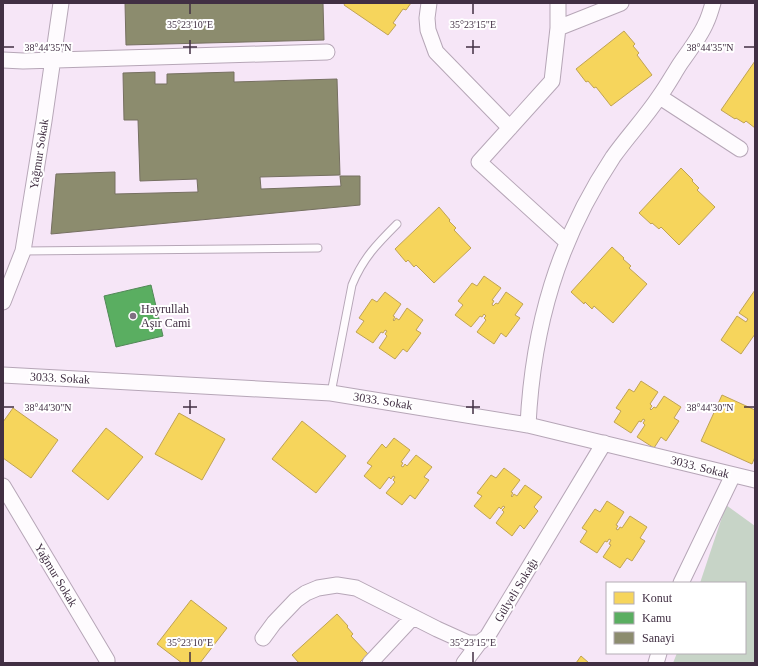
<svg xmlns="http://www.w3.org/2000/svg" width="758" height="666" font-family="Georgia,serif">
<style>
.green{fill:#c7d4c7}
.homes{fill:#f6d55c;stroke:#c0a354}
.public{fill:#5aae61;stroke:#528858}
.industry{fill:#8c8c6e;stroke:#767061}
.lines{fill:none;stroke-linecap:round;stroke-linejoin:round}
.lane-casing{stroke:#b6a6b7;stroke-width:9}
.street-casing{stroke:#b6a6b7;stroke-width:17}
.lane{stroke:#fefbfe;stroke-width:7}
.street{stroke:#fefbfe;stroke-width:15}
.ticks{fill:none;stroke:#412f43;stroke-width:1.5}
.poi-dot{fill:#806f82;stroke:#fff;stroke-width:1.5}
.labels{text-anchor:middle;stroke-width:4;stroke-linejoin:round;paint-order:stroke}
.street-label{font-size:12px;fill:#412f43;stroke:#fff}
.poi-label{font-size:12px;fill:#412f43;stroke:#fff;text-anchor:start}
.ticks-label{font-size:10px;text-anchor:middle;fill:#412f43;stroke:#fff;stroke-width:4;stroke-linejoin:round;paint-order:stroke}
</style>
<rect width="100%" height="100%" fill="#f6e6f7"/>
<path class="green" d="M726,505L755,526V663H673L677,653H745V583H700Z"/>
<path class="homes" d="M345,3H411L406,10L403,9L393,23L396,25L388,35L344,5Z
M624,31L635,44L633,46L639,53L637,55L652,75L611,106L596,87L594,88L588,81L586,82L576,69Z
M755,61V128L746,121L744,123L736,118L735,119L721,110Z
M681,168L693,180L692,181L699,188L697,190L715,207L679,245L661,227L659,229L652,223L651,224L639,213Z
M439,207L450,220L449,221L456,228L454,230L471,248L434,283L416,265L414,267L408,260L406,262L395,249Z
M612,247L624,258L623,259L631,266L629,268L647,284L613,323L594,306L592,309L585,302L584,304L571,292Z
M484,276L501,288L492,300L494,301L492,304L493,306L496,303L498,304L506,292L523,304L515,315L520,318L506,337L501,333L494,344L477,332L486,320L484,318L486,316L484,314L482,317L480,316L471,327L455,315L463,305L458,301L472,283L477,286Z
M755,290V334L741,354L721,340L737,316L746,322L748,319L739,313Z
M385,292L401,304L393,316L395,317L393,320L394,321L396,318L399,320L407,308L423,320L416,330L421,333L407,352L403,349L395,359L379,348L387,336L385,334L387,331L385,330L383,333L381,332L373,343L356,332L364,321L359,318L372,299L377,302Z
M641,381L658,392L650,404L652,406L650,409L651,410L654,407L656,408L664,396L681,407L674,418L679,421L666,441L661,437L654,448L637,437L645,425L643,423L645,420L643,419L641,422L639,421L631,433L614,422L621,411L616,408L629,389L634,392Z
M722,395L755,410V457L752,464L701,441Z
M13,408L58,440L31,478L3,458V422Z
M179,413L225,439L202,480L155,454Z
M302,421L346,456L316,493L272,459Z
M106,428L143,457L108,500L72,471Z
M394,438L410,450L401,462L403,463L401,466L403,467L405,464L407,466L416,455L432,467L424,477L429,480L415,499L410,495L402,505L386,493L395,482L393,480L395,477L393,476L391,479L389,477L380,489L364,476L372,466L367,463L382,444L386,448Z
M504,468L520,480L511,492L513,493L511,496L512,497L514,494L517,496L525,485L542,497L534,507L538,511L524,529L520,525L512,536L496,523L504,512L502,510L505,507L503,506L501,509L499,507L490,519L474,506L482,496L477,493L491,475L496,478Z
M607,501L624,512L616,525L618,526L616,529L618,530L620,527L622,528L630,516L647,527L640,538L645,541L632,561L627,558L620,568L603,557L611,545L609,544L611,540L609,539L607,542L605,541L597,553L580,542L587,531L582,528L595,509L600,512Z
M191,600L227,628L200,663H182L157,644Z
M337,614L348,626L347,627L353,634L351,636L368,654L359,663H299L292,655Z
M581,656L589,663H576Z"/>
<path class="public" d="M151,285L163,336L116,347L104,296Z"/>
<path class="industry" d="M125,3H323L324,40L126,45Z
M155,72V84H167V74L234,72V82L337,79L340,175L260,177L261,189L341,186L340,176H360V205L51,234L56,174L115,172V194L198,192L197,179L140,181L138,120H124L123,73Z"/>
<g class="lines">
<g class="lane-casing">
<path id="lane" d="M23,251L318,248
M331,393L352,285C363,258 377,244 397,224"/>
</g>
<g class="street-casing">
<path id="street" d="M429,3L427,18L428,30L436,52L510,128
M558,3V28L552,81L479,162L567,242
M558,28L621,3
M3,60L23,61L327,52
M660,97L740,149
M3,302L23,251L44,121L61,3
M3,375L331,393L528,425L755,480
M528,425C533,326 558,240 613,157C628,136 645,118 659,97C667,86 673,75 680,64C689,51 700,37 706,23C709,17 711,10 713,3
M3,486L107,660V663
M681,583L733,475
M263,638L274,623L296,600L306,593L318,588L337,585L356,588L437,629L468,643H479L487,637L604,443
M370,663L413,617
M464,663L479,643
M656,663L659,653"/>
</g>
<use href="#lane" class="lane"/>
<use href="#street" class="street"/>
</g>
<path class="ticks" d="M190,4V14M473,4V14M190,40V54M473,40V54M4,47H14M183,47H197M466,47H480M744,47H754M190,400V414M473,400V414M4,407H14M183,407H197M466,407H480M744,407H754M190,652V662M473,652V662"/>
<circle class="poi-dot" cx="133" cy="316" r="4"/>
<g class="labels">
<g class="street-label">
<text transform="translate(39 154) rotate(-81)" y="4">Yağmur Sokak</text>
<text transform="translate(60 378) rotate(3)" y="4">3033. Sokak</text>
<text transform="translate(383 401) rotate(9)" y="4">3033. Sokak</text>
<text transform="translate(700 467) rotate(14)" y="4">3033. Sokak</text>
<text transform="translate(56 575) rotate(59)" y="4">Yağmur Sokak</text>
<text transform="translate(516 590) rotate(-59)" y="4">Gülyeli Sokağı</text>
</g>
<g class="poi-label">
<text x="141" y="313">Hayrullah<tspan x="141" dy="14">Aşır Cami</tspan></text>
</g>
</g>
<g class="ticks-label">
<text x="190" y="28">35°23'10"E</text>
<text x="473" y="28">35°23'15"E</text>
<text x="48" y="51">38°44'35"N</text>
<text x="710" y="51">38°44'35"N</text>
<text x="48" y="411">38°44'30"N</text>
<text x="710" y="411">38°44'30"N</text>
<text x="190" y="646">35°23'10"E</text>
<text x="473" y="646">35°23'15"E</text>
</g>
<rect width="758" height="666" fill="none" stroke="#412f43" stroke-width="8"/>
<rect x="606" y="582" width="140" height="72" fill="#ffffff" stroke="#b3acb4"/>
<rect x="614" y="592" width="20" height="12" fill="#f6d55c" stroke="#b3acb4"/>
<text x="642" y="602" font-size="12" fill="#412f43">Konut</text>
<rect x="614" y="612" width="20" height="12" fill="#5aae61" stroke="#b3acb4"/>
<text x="642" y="622" font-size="12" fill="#412f43">Kamu</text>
<rect x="614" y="632" width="20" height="12" fill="#8c8c6e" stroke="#b3acb4"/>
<text x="642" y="642" font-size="12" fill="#412f43">Sanayi</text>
</svg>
